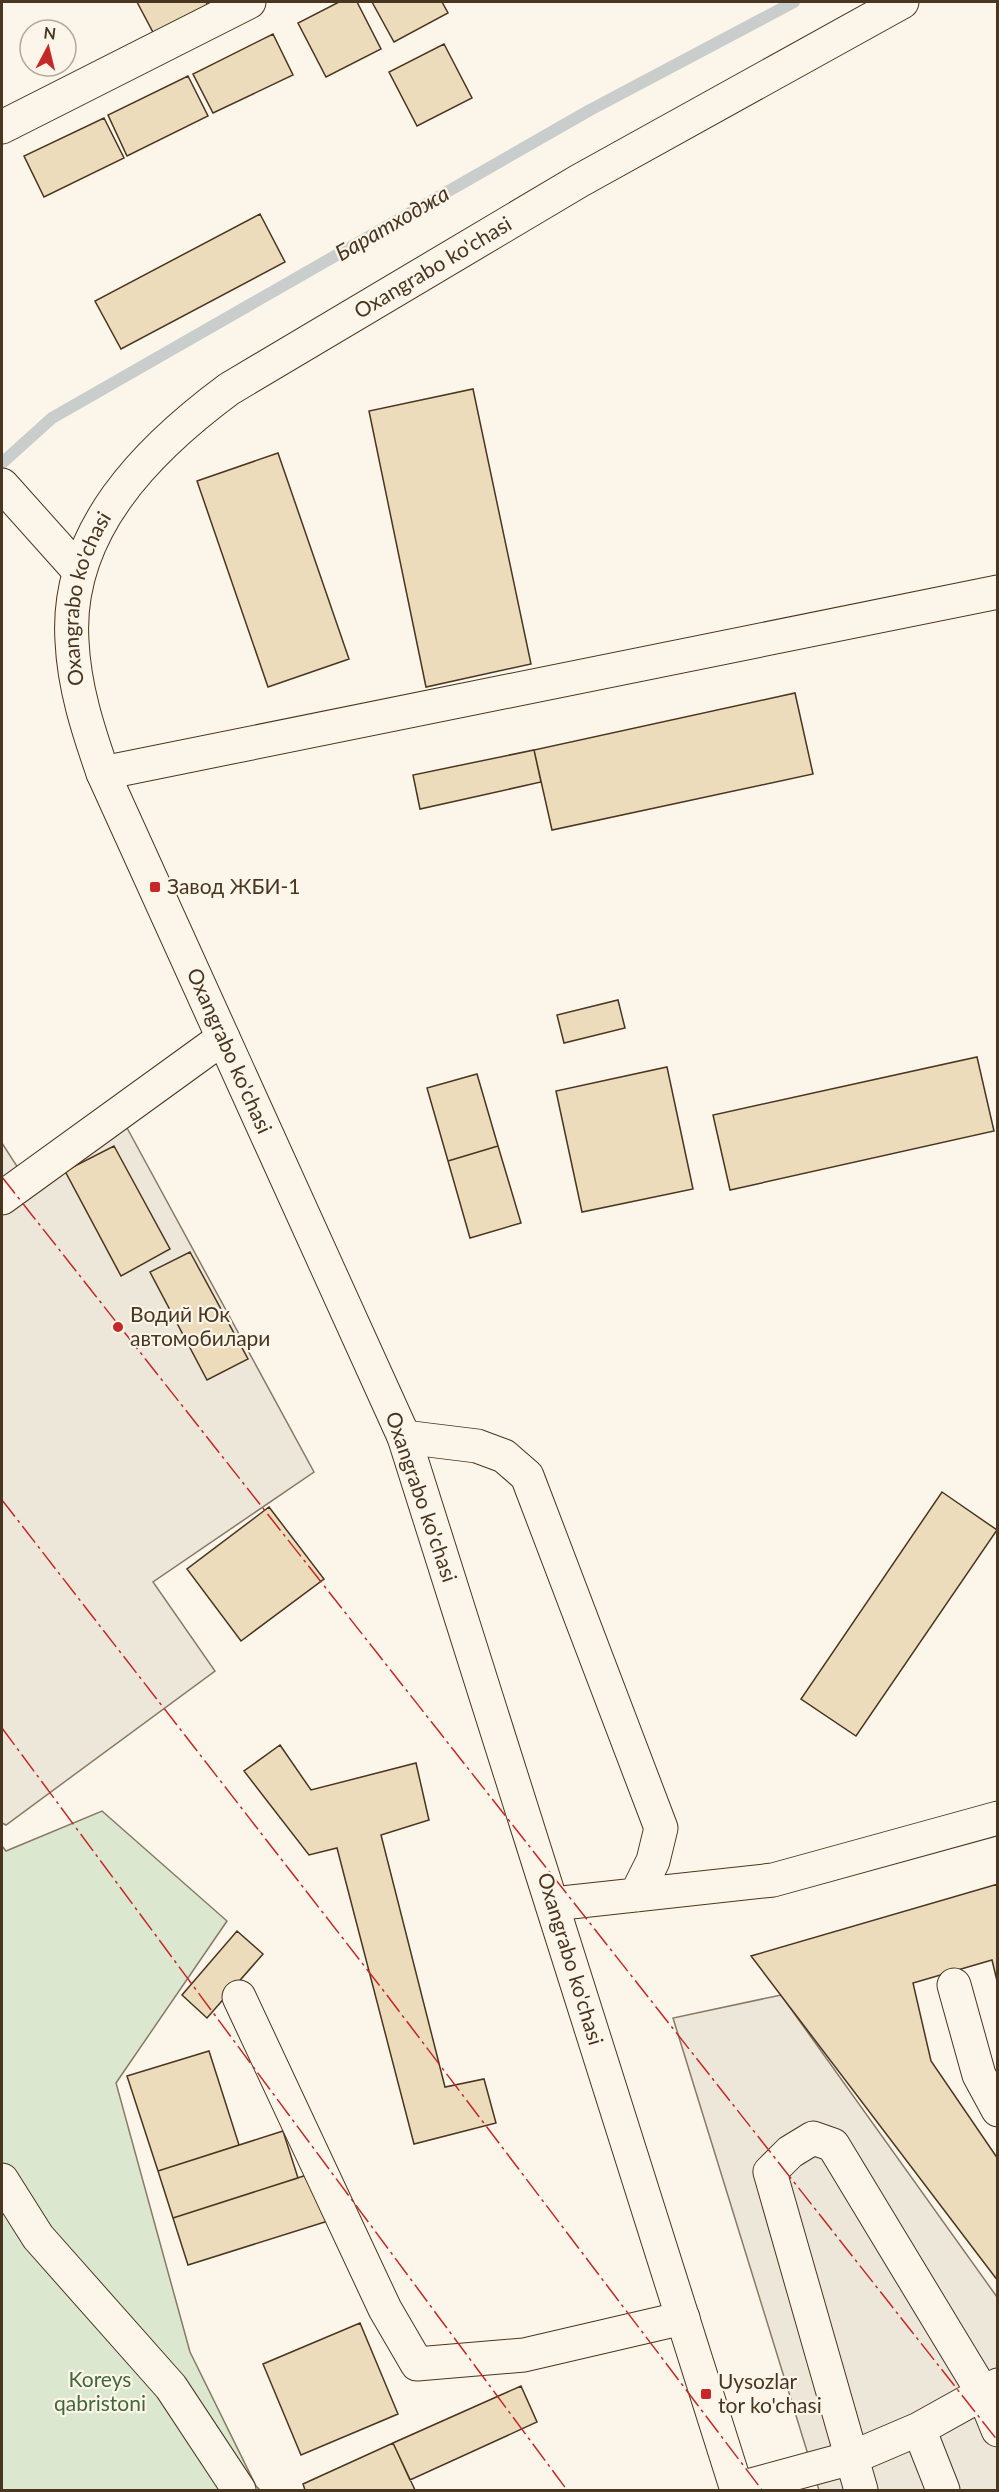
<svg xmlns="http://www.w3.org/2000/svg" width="999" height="2492" font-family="Lato,sans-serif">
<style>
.green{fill:#dce7d0;stroke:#887966;stroke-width:1.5}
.parking{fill:#ede7d9;stroke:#887966;stroke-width:1.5}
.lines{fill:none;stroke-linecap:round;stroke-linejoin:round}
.stream{stroke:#c9cecd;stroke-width:12}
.building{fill:#ecdcbc;stroke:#4a3520;stroke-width:1.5}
.minor-casing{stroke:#4a3520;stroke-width:35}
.major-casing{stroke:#4a3520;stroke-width:35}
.minor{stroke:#fbf6e9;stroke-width:33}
.major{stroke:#fbf6e9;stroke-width:33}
.power{stroke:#c62828;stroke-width:1.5;stroke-dasharray:21 4.5 3 4.5;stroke-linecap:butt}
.poi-dot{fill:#c62828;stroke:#fbf6e9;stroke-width:2}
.labels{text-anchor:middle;stroke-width:4.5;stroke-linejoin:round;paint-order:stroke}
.street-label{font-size:21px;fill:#4a3520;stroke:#fbf6e9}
.poi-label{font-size:21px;fill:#4a3520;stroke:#fbf6e9;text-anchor:start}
.park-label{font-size:21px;fill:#436837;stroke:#fbf6e9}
.water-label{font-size:22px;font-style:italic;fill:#4a3520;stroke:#fbf6e9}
</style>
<rect width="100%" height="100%" fill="#fbf6e9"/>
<path class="green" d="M102,1811L227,1921L116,2083L190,2352L256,2486L260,2490H2V1846L6,1851Z"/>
<path class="parking" d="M120,1115L314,1472L153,1582L215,1671L6,1825L2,1823V1143L27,1182Z
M781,1995L997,2297V2490H819L673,2018Z"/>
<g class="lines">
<path class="stream" d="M2,463L52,418L590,110L794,2"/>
</g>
<path class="building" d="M137,2H206L209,8L155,36Z
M339,2H357L381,49L326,77L298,23Z
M372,2H442L448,13L394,42Z
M273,34L293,75L213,113L193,74Z
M444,44L472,98L417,126L389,72Z
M188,76L208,116L127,156L108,115Z
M104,118L124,158L44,197L24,156Z
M260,214L285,262L121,349L95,301Z
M473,389L531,664L426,687L369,411Z
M278,453L349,659L268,687L197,481Z
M795,693L813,774L552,830L534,750Z
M534,750L541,782L420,809L413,775Z
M618,1000L625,1028L564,1043L557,1015Z
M977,1057L994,1131L730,1190L713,1115Z
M667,1067L693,1189L582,1212L556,1091Z
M477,1074L498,1146L448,1161L427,1088Z
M114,1146L170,1249L121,1276L65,1171Z
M498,1146L521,1223L470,1238L448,1161Z
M190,1252L248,1359L207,1380L150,1272Z
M942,1492L997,1530L856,1736L801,1699Z
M269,1507L324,1579L241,1641L187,1569Z
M280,1745L311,1790L416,1763L429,1820L381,1835L445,2087L484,2079L496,2123L414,2144L337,1848L309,1855L244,1771Z
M998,1884V1985L992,1960L913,1983L931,2061L998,2159V2281L751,1956Z
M237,1931L263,1954L207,2018L182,1995Z
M209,2051L239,2145L158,2171L127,2076Z
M283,2131L298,2178L173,2218L158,2171Z
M313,2173L328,2221L188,2265L173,2218Z
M360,2323L398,2414L301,2455L263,2364Z
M521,2386L537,2422L410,2480L393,2443Z
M393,2443L415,2490H305L303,2484Z"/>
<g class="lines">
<g class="minor-casing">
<path id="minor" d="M2,127L249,2
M2,485L79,571
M103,773L998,592
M2,1198L223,1038
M404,1437L477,1446L504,1456L527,1476L661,1828L653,1861L636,1895
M553,1904L773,1880L998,1818
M954,1985L979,2075L998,2110
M239,1997L385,2309L417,2364L524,2355L683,2318
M2,2180L38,2237L171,2387L239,2490
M919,2429L943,2490
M737,2489L851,2458L919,2429L998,2385
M861,2490L770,2172L790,2152L813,2138L833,2145L983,2393L998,2430"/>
</g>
<g class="major-casing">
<g id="major">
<path id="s1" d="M737,2490L404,1437L103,773C88,730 74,687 72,641C65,531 148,449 229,389L579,181L902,2"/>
</g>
</g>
<use href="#minor" class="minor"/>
<use href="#major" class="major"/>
<path class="power" d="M2,1177L998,2441
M2,1500L383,1990L762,2490
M2,1728L567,2490"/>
</g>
<g class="poi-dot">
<rect x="149" y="881" width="12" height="12" rx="3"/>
<circle cx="118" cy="1327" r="6"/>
<rect x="700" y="2388" width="12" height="12" rx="3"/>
</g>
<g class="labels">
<g class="street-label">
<text dy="7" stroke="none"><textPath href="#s1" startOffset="2517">Oxangrabo ko'chasi</textPath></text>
<text dy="7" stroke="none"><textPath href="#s1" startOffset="2014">Oxangrabo ko'chasi</textPath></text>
<text transform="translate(229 1051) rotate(66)" y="7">Oxangrabo ko'chasi</text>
<text transform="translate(421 1497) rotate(71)" y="7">Oxangrabo ko'chasi</text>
<text transform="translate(570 1959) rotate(73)" y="7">Oxangrabo ko'chasi</text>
</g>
<g class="poi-label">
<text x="167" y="894">Завод ЖБИ-1</text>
<text x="130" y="1322">Водий Юк<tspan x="130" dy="24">автомобилари</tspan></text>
<text x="718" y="2389">Uysozlar<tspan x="718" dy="24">tor ko'chasi</tspan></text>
</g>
<g class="park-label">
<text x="100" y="2387">Koreys<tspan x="100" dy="24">qabristoni</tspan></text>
</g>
<g class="water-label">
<text transform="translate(392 223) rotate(-30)" y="8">Баратходжа</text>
</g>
</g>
<rect width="999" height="2492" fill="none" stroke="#4a3520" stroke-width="6"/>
<g transform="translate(48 48) rotate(7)"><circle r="28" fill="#fbf6e9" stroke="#b4a999" stroke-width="1.5"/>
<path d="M0-4.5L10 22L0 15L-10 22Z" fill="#c62828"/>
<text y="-9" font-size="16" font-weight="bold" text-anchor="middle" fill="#4a3520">N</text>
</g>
</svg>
